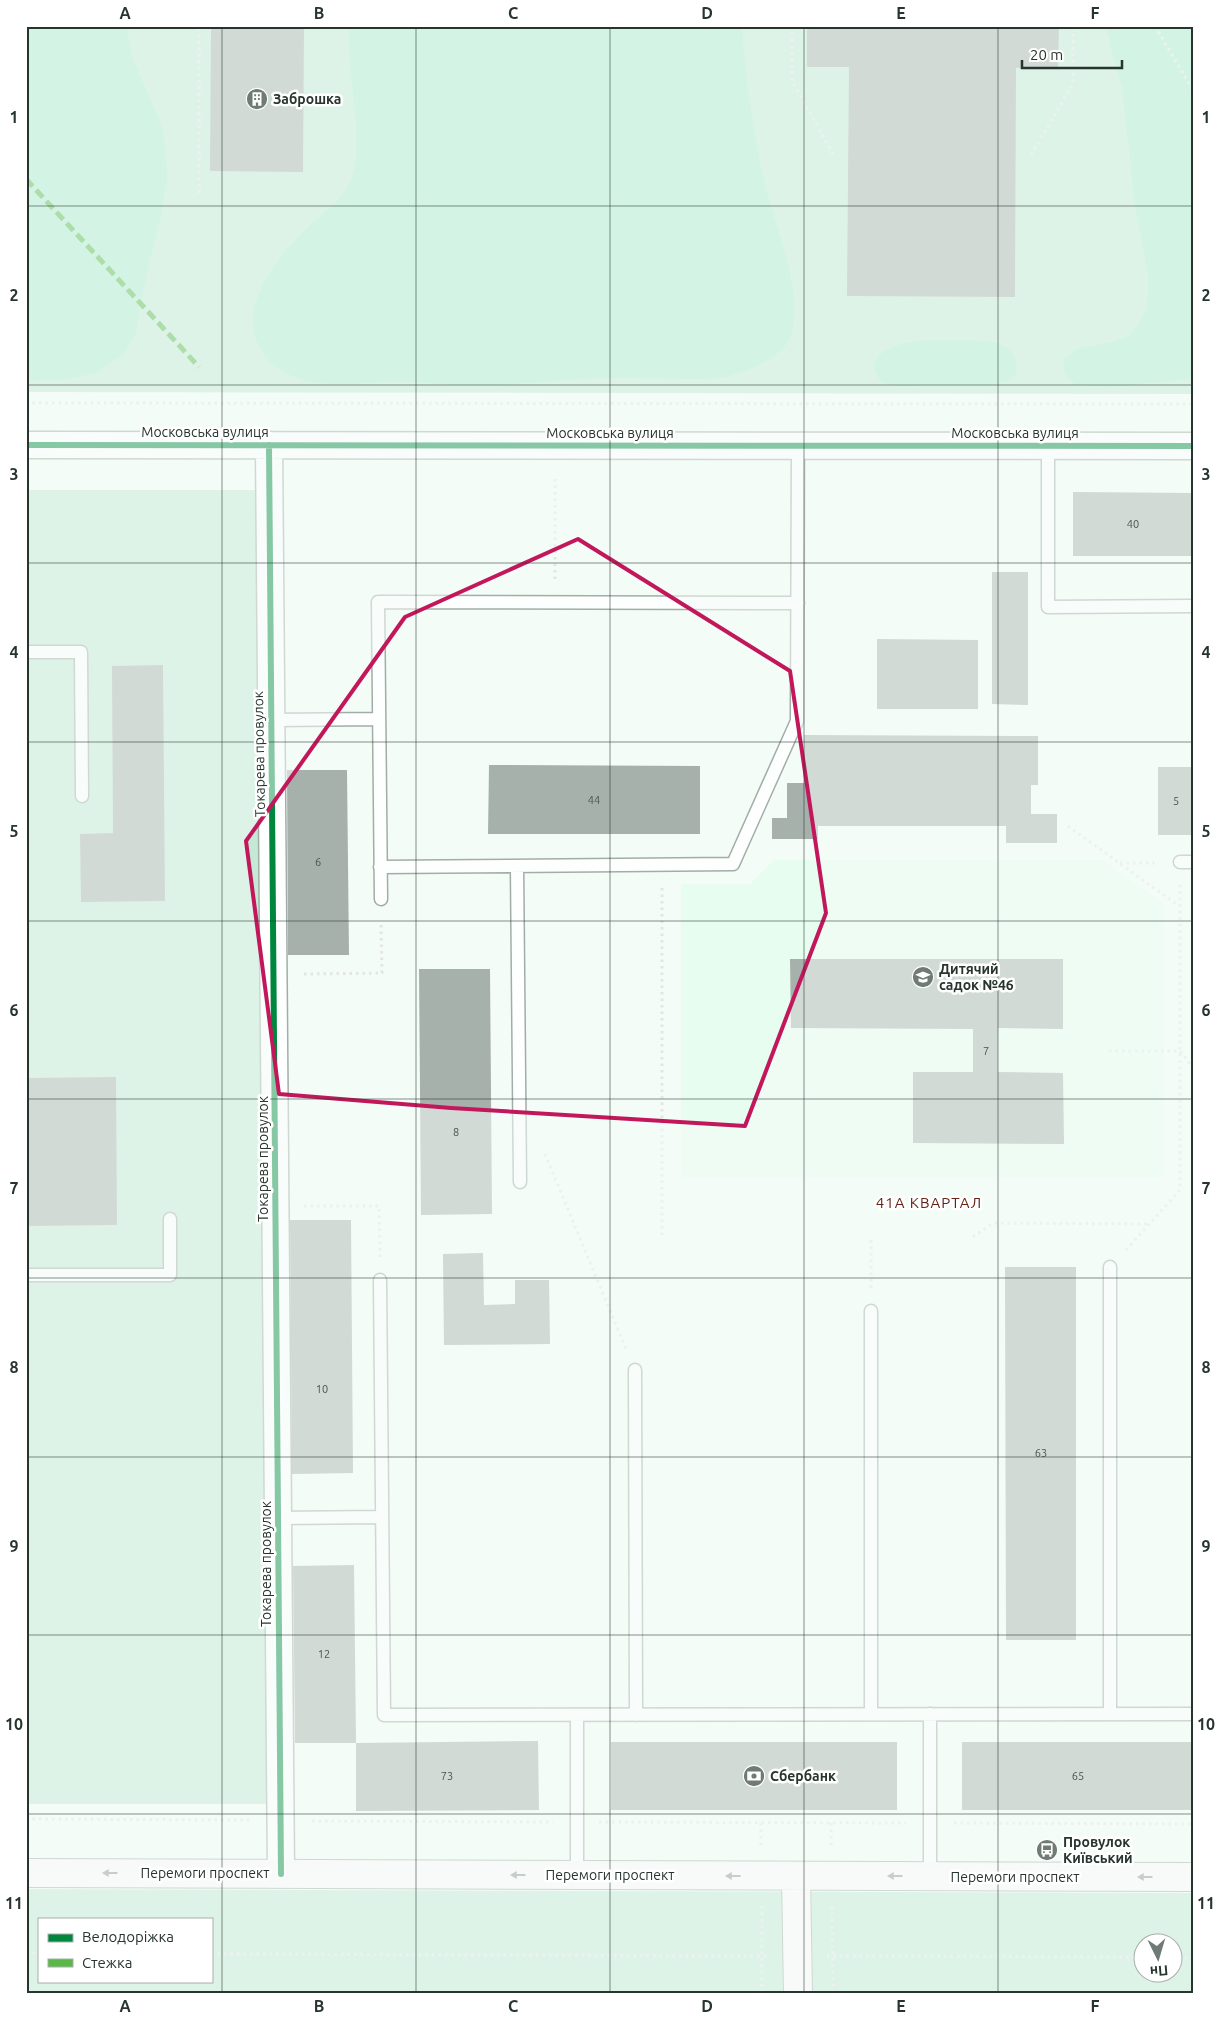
<svg xmlns="http://www.w3.org/2000/svg" width="1220" height="2020" font-family="Ubuntu,sans-serif">
<style>
.built{fill:#e6fdf0}
.green{fill:#c4e9d5;fill-rule:evenodd}
.forest{fill:#abecce}
.building{fill:#a7b1ab}
.lines{fill:none;stroke-linecap:round;stroke-linejoin:round}
.lane-casing{stroke:#a3ada7;stroke-width:15}
.street-casing{stroke:#a3ada7;stroke-width:29}
.secondary-casing{stroke:#a3ada7;stroke-width:30}
.path{stroke:#e3e6e4;stroke-width:3;stroke-dasharray:2.5 4;stroke-linecap:butt}
.lane{stroke:#fdfffe;stroke-width:12}
.street{stroke:#fdfffe;stroke-width:26}
.secondary{stroke:#faf9f8;stroke-width:28}
.quiet{stroke:#58b947;stroke-width:5;stroke-dasharray:10 5;stroke-linecap:butt}
.cycleway-casing{stroke:#fff;stroke-width:9}
.cycleway{stroke:#00873e;stroke-width:6}
.oneway{fill:#909793}
.marked{fill:none;stroke:#c2185b;stroke-width:4;stroke-linejoin:round}
.grid{fill:none;stroke:#27352e;stroke-width:1;stroke-opacity:0.55}
.labels{text-anchor:middle;stroke-width:5;stroke-linejoin:round;paint-order:stroke}
.number-label{font-size:11px;fill:#47544d}
.poi-label{font-size:14px;font-weight:bold;fill:#27352e;stroke:#fff;text-anchor:start}
.street-label{font-size:14px;fill:#27352e;stroke:#fff}
.neighbourhood-label{font-size:15px;letter-spacing:1px;fill:#642115;stroke:#fff}
.neatline{fill:none;stroke:#27352e;stroke-width:2}
.grid-label{font-size:16px;text-anchor:middle;font-weight:bold;fill:#27352e}
</style>
<rect width="100%" height="100%" fill="#f4fcf7"/>
<path class="built" d="M774,860H1103L1164,904V1177H681V884H750Z"/>
<path class="green" d="M26,26H1194V394L26,392Z
M26,490H259L272,1804H26Z
M26,1889L1194,1893V1994H26ZM39,1919H211V1981H39ZM1142,1942H1172V1972H1142Z"/>
<path class="forest" d="M26,26H126L133,59L161,123L166,149L167,179L162,211L143,292L136,333L125,353L96,373L64,380L26,381Z
M349,26H742C746,78 752,129 764,179C773,218 791,260 794,299C795,312 795,330 788,342C778,358 754,369 736,374C719,380 699,379 681,379C650,379 619,377 588,379C563,380 539,383 514,384C494,385 473,385 452,385C436,384 419,382 403,382C372,382 340,387 310,382C286,377 262,361 255,337C243,297 282,251 309,226C322,214 339,202 348,186C368,150 345,69 349,26Z
M1105,26H1194V379L1112,387L1076,385L1067,378L1063,368L1064,359L1076,349L1111,342L1129,336L1139,323L1145,311L1148,295V274L1135,207L1122,89Z
M925,340C944,341 996,336 1009,349C1017,356 1017,365 1016,374L1008,381L990,385L894,386L881,382C880,379 876,375 875,372C868,347 909,342 925,340Z"/>
<path class="building" d="M211,26H304L303,172L210,171Z
M807,26H1059L1058,68H1016L1015,297L847,296L849,67H807Z
M1073,492L1194,493V556H1073Z
M992,572H1028V705L992,704Z
M877,639L978,640V709H877Z
M163,665L165,901L81,902L80,834L113,833L112,666Z
M804,735L1038,736V785H1031V814H1057V843H1006V826H818V839H772V818H787V783H804Z
M489,765L700,766V834H488Z
M1158,767H1194V835H1158Z
M287,770H347L349,955H288Z
M790,959H1063V1029L998,1028V1072L1063,1073L1064,1144L913,1143V1072H973V1029L791,1028Z
M419,969H490L492,1214L421,1215Z
M116,1077L117,1225L26,1226V1078Z
M290,1220H351L353,1473L292,1474Z
M483,1253L484,1305L515,1304V1280H549L550,1344L444,1345L443,1254Z
M1005,1267H1076V1640H1006Z
M354,1565L356,1743H295L293,1566Z
M538,1741L539,1810L356,1811V1743Z
M611,1742H897V1810H611Z
M962,1742H1194V1810H962Z"/>
<g class="lines">
<g class="lane-casing">
<path id="lane" d="M1048,446V607L1194,606
M26,652H81L82,796
M271,720L379,719
M1180,862H1194
M517,866L520,1182
M380,867L733,864L797,721L798,446
M381,899L378,602L798,603
M1110,1267V1714
M26,1275H170V1219
M380,1280L384,1715L1194,1714
M871,1311V1714
M635,1370L636,1715
M278,1518L382,1517
M930,1714V1876
M577,1715V1875"/>
</g>
<g class="street-casing">
<path id="street" d="M26,445L1194,446
M269,445L281,1874"/>
</g>
<g class="secondary-casing">
<path id="secondary" d="M26,1873L1194,1877
M796,1876L798,1994"/>
</g>
<path class="path" d="M792,26V81L833,154
M1155,26L1194,92
M1031,155L1073,84V26
M199,193V26
M26,403L1194,404
M555,579V475
M1068,826L1179,906
M1120,863H1158
M662,888V1237
M304,974L382,973L381,922
M1109,1051H1180L1194,1069
M545,1154L626,1349
M304,1206H379L380,1257
M973,1237L993,1223L1150,1224
M1126,1250L1180,1190V884
M871,1288V1237
M26,1819L251,1820
M312,1821L553,1822
M599,1822L906,1823
M761,1823V1845
M831,1823V1845
M954,1823L1194,1824
M762,1906V1994
M832,1906L833,1994
M26,1953H39
M211,1954L766,1956
M827,1956L1142,1957
M1172,1957L1194,1958"/>
<use href="#lane" class="lane"/>
<use href="#street" class="street"/>
<use href="#secondary" class="secondary"/>
<path class="quiet" d="M26,179L199,367"/>
<g class="cycleway-casing">
<path id="cycleway" d="M26,445L1194,446
M269,445L281,1874"/>
</g>
<use href="#cycleway" class="cycleway"/>
</g>
<defs><path id="oneway-solid" d="M-6-.8H1V-3.2L6.5 0L1 3.2V.8H-6Z" transform="scale(1.25)"/></defs>
<g class="oneway">
<use href="#oneway-solid" transform="translate(110 1873) rotate(-180)"/>
<use href="#oneway-solid" transform="translate(518 1875) rotate(-180)"/>
<use href="#oneway-solid" transform="translate(733 1876) rotate(-180)"/>
<use href="#oneway-solid" transform="translate(895 1876) rotate(-180)"/>
<use href="#oneway-solid" transform="translate(1145 1877) rotate(-180)"/>
</g>
<path d="M0 0H1220V2020H0ZM578,539L790,671L826,913L745,1126L451,1108L279,1094L246,841L405,617Z" fill="#f4fcf7" fill-opacity=".55" fill-rule="evenodd"/>
<path class="marked" d="M578,539L790,671L826,913L745,1126L451,1108L279,1094L246,841L405,617Z"/>
<path class="grid" d="M222,26V1994M416,26V1994M610,26V1994M804,26V1994M998,26V1994M26,206H1194M26,385H1194M26,563H1194M26,742H1194M26,921H1194M26,1099H1194M26,1278H1194M26,1457H1194M26,1635H1194M26,1814H1194"/>
<defs>
<g id="building-disc" transform="scale(1.125)"><circle r="9.5" fill="#6f7b74" stroke="#fff"/><path d="M-4-6H4V6H1V3H-1V6H-4ZM-2.5-4.3h1.7v1.8h-1.7ZM.8-4.3h1.7v1.8H.8ZM-2.5-1h1.7V.8h-1.7ZM.8-1h1.7V.8H.8Z" fill="#fff"/></g>
<g id="school-disc" transform="scale(1.125)"><circle r="9.5" fill="#6f7b74" stroke="#fff"/><path d="M0-5L7-2L0 1L-7-2ZM-4 1L0 2.5L4 1V4Q0 6-4 4Z" fill="#fff"/></g>
<g id="bank-disc" transform="scale(1.125)"><circle r="9.5" fill="#6f7b74" stroke="#fff"/><path d="M-6-4H6V4H-6ZM0-2.3a2.3 2.3 0 1 0 0 4.6a2.3 2.3 0 1 0 0-4.6Z" fill="#fff"/></g>
<g id="bus-disc" transform="scale(1.125)"><circle r="9.5" fill="#6f7b74" stroke="#fff"/><path d="M-5-6H5V4H4V6H2V4H-2V6H-4V4H-5ZM-3.5-4V0h7V-4ZM-3.5 1.2v1.5H-2V1.2ZM2 1.2v1.5H3.5V1.2Z" fill="#fff"/></g>
</defs>
<g fill-rule="evenodd">
<use href="#building-disc" x="257" y="99"/>
<use href="#school-disc" x="923" y="977"/>
<use href="#bank-disc" x="754" y="1776"/>
<use href="#bus-disc" x="1047" y="1850"/>
</g>
<g class="labels">
<g class="number-label">
<text x="1133" y="528">40</text>
<text x="594" y="804">44</text>
<text x="1176" y="805">5</text>
<text x="318" y="866">6</text>
<text x="986" y="1055">7</text>
<text x="456" y="1136">8</text>
<text x="322" y="1393">10</text>
<text x="1041" y="1457">63</text>
<text x="324" y="1658">12</text>
<text x="447" y="1780">73</text>
<text x="1078" y="1780">65</text>
</g>
<g class="poi-label">
<text x="273" y="104">Заброшка</text>
<text x="939" y="974">Дитячий<tspan x="939" dy="16">садок №46</tspan></text>
<text x="770" y="1781">Сбербанк</text>
<text x="1063" y="1847">Провулок<tspan x="1063" dy="16">Київський</tspan></text>
</g>
<g class="street-label">
<text x="205" y="437">Московська вулиця</text>
<text x="610" y="438">Московська вулиця</text>
<text x="1015" y="438">Московська вулиця</text>
<text transform="translate(259 754) rotate(-91)" y="5">Токарева провулок</text>
<text transform="translate(263 1159) rotate(-90)" y="5">Токарева провулок</text>
<text transform="translate(266 1564) rotate(-90)" y="5">Токарева провулок</text>
<text x="205" y="1878">Перемоги проспект</text>
<text x="610" y="1880">Перемоги проспект</text>
<text x="1015" y="1882">Перемоги проспект</text>
</g>
<g class="neighbourhood-label">
<text x="929" y="1208">41А КВАРТАЛ</text>
</g>
</g>
<rect width="1220" height="2020" fill="none" stroke="#ffffff" stroke-width="55"/>
<rect x="38" y="1918" width="175" height="65" fill="#ffffff" stroke="#a9aeab"/>
<rect x="48" y="1934" width="25" height="8" fill="#00873e" stroke="#a9aeab"/>
<text x="82" y="1942" font-size="15" fill="#27352e">Велодоріжка</text>
<rect x="48" y="1959" width="25" height="8" fill="#58b947" stroke="#a9aeab"/>
<text x="82" y="1968" font-size="15" fill="#27352e">Стежка</text>
<g transform="translate(1158 1958) rotate(175)"><circle r="24" fill="#ffffff" stroke="#a9aeab"/>
<path d="M0-4L9 19L0 12L-9 19Z" fill="#6f7b74"/>
<text y="-8" font-size="14" font-weight="bold" text-anchor="middle" fill="#27352e">Пн</text>
</g>
<path d="M1022 60v8h100v-8" fill="none" stroke="#27352e" stroke-width="2.5"/>
<text x="1030" y="60" font-size="15" fill="#27352e" stroke="#ffffff" stroke-width="4" paint-order="stroke">20 m</text>
<rect x="28" y="28" width="1164" height="1964" class="neatline"/>
<g class="grid-label">
<text x="125" y="19">A</text>
<text x="319" y="19">B</text>
<text x="513" y="19">C</text>
<text x="707" y="19">D</text>
<text x="901" y="19">E</text>
<text x="1095" y="19">F</text>
<text x="14" y="123">1</text>
<text x="1206" y="123">1</text>
<text x="14" y="301">2</text>
<text x="1206" y="301">2</text>
<text x="14" y="480">3</text>
<text x="1206" y="480">3</text>
<text x="14" y="658">4</text>
<text x="1206" y="658">4</text>
<text x="14" y="837">5</text>
<text x="1206" y="837">5</text>
<text x="14" y="1016">6</text>
<text x="1206" y="1016">6</text>
<text x="14" y="1194">7</text>
<text x="1206" y="1194">7</text>
<text x="14" y="1373">8</text>
<text x="1206" y="1373">8</text>
<text x="14" y="1552">9</text>
<text x="1206" y="1552">9</text>
<text x="14" y="1730">10</text>
<text x="1206" y="1730">10</text>
<text x="14" y="1909">11</text>
<text x="1206" y="1909">11</text>
<text x="125" y="2012">A</text>
<text x="319" y="2012">B</text>
<text x="513" y="2012">C</text>
<text x="707" y="2012">D</text>
<text x="901" y="2012">E</text>
<text x="1095" y="2012">F</text>
</g>
</svg>
